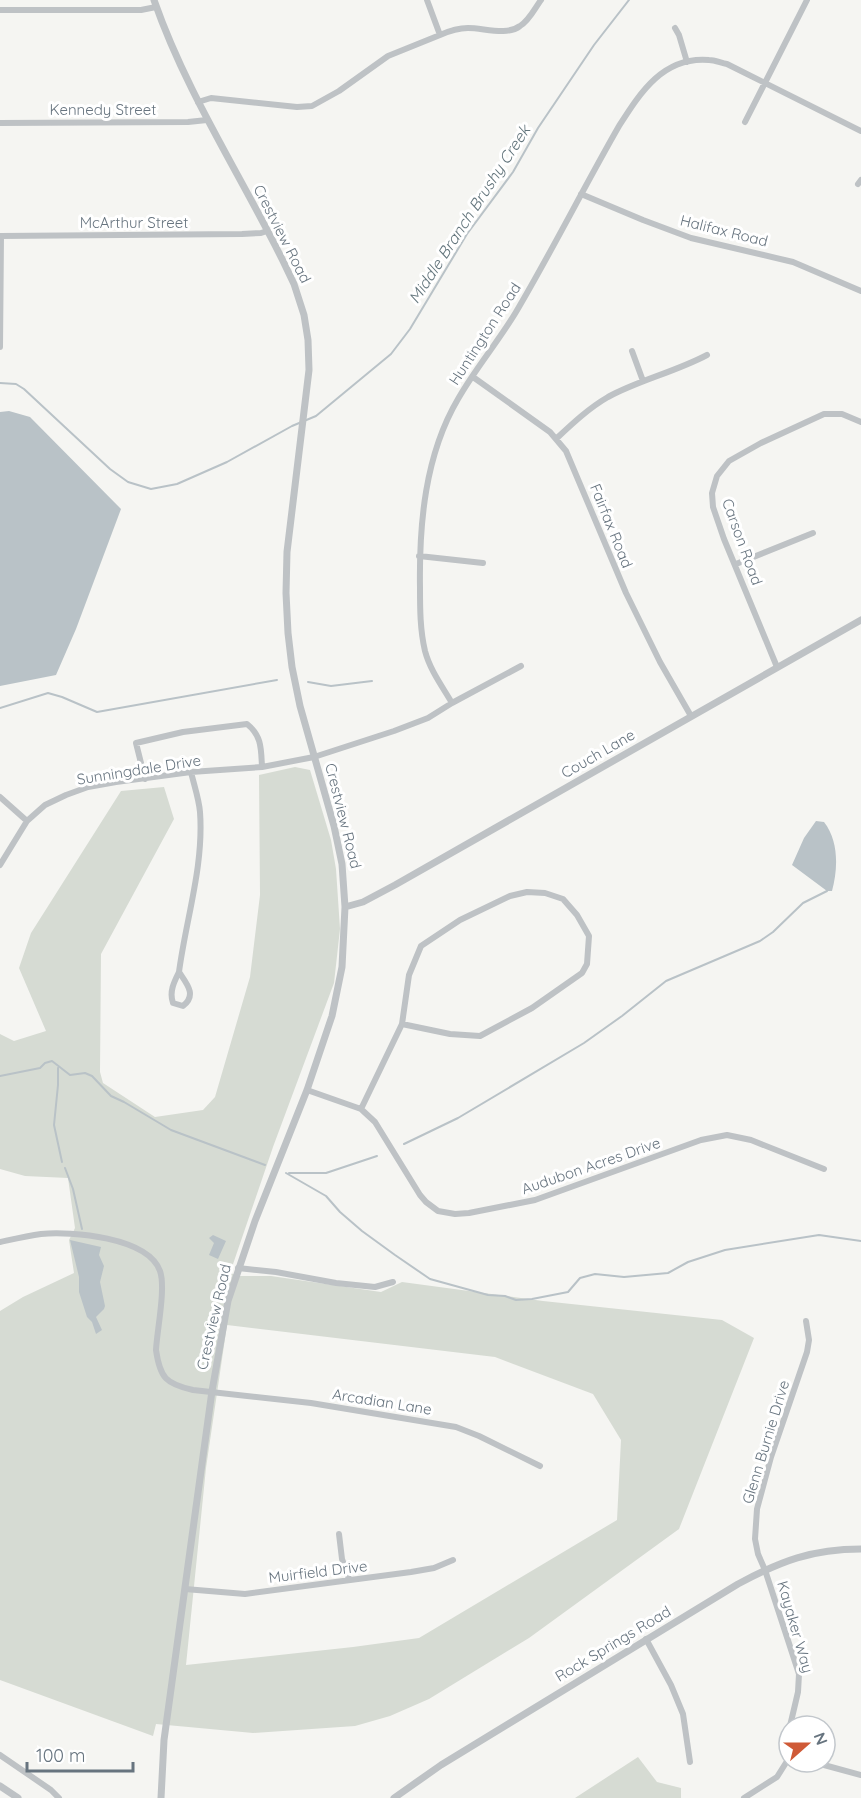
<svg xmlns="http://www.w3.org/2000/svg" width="861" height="1798" font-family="Quicksand,sans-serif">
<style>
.green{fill:#d6dbd3;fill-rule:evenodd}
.water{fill:#b9c2c7}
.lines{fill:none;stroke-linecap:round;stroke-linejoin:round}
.stream{stroke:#b9c2c7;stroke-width:2}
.minor{stroke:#bec2c5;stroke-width:6}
.tertiary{stroke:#bec2c5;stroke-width:7}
.labels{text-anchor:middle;stroke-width:6;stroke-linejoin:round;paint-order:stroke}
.street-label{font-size:15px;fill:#67747f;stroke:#fff}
.water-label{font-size:16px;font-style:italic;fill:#63757c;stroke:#fff}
</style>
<rect width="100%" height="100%" fill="#f5f5f2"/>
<path class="green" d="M295,767L310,770L331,840L336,869L340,929L334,983L273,1147L230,1273L239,1276H271L381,1292L402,1282L543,1301L722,1320L754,1338L679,1529L529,1638L429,1699L390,1716L355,1726L253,1733L156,1724L153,1736L0,1680V1311L23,1297L74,1273L69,1240L75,1228L68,1178L25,1176L0,1169V1034L14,1041L46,1031L19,968L31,933L121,791L164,787L174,819L101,954L100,1072L103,1083L155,1117L203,1110L215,1097L250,977L260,895L259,775ZM227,1325L495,1357L593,1394L621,1440L617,1520L419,1638L353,1647L186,1665L206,1468Z
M638,1757L657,1782L681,1788V1798H575Z"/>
<path class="water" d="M9,411L30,417L121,509L76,629L56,675L0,686V412Z
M816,821L824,822C839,841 838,869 832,891H827L792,865L804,838Z
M213,1235L226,1241L218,1259L209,1255L214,1243L209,1238Z
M70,1240L101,1247L99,1255L104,1266L100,1282L105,1306L104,1309L96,1317L102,1330L96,1334L92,1322L87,1317L79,1292V1277Z"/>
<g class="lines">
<path class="stream" d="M0,383L16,384L24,389L110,469L128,482L151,489L177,484L227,462L292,426L316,416L391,354L410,329L467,234L513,172L538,128L594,45L629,0
M308,682L331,686L372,681
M0,708L48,693L62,697L97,712L277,680
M58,1068V1085L54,1125L62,1162
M0,1076L40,1068L45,1063L52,1061L70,1075L85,1073L92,1076L111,1096L124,1102L171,1130L265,1165
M404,1144L458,1118L584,1043L622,1016L666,981L760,941L773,932L803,903L827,891
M65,1168L73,1189L82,1229
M286,1173L326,1196L340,1212L362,1231L395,1255L430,1279L488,1295L505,1296L516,1300L532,1299L568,1292L580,1278L595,1274L624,1277L668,1273L688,1262L725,1250L819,1235L861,1241
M289,1173H326L377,1156"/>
<path class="minor" d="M427,0L440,35C449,31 459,28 468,28C484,28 507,36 520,26C529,21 535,8 541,0
M0,10H141L156,7
M675,28L679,35L687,62
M198,102L211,98L297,107L312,106L339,91L388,56L440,35
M745,122L807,0
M0,123L188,122L207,120
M858,184L861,180
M581,194L643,220L691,238L793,262L861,291
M0,236L242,234L261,233L267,231
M0,347L1,236
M632,351L643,381
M473,377L550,432L566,451L626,593L660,662L691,716
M557,438C573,423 589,408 608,397C639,380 675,372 707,355
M419,556L483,563
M736,564L813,533
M777,667L724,539L713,507L712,493L717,476L729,461L761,443L824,414H842L861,422
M452,703L521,666
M145,779L136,743L183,732L247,724C262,736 261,749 262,767
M0,797L27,821
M0,865L27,821L45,805L66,795L88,787L116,782L191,772L262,767L314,757L394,731L428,718L452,703C442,686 430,670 425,651C420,630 420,608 420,588C419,524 425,455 458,399C475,369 498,342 516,312C552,251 584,187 619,126C640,93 663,56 709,60C715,60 721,63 727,64L861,131
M179,972C187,984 197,995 183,1006L173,1003C169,992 174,982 179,972C186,919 204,866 200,812C199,799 194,785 191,772
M307,1090L361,1109L375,1122L420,1195L426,1202L438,1211L455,1214L469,1213L535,1200L701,1140L727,1135L751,1140L824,1169
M361,1109L402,1024L409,975L421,946L460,920L510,896L527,892L545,893L563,899L577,915L589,936L587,964L582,973L532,1008L480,1036L450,1034L402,1024
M0,1242C14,1239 27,1236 41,1234C71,1231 148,1237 160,1271C166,1288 157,1330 156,1350C160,1378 166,1384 193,1390L311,1403L456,1427L479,1436L540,1466
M238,1268L276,1272L336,1283L375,1287L393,1282
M339,1534L342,1559L349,1579
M185,1589L245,1594L411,1572L434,1568L453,1560
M646,1639L671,1685L683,1714L690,1762
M790,1726L798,1692L799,1674L765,1570L758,1554L755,1539L757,1509L771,1457L807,1352L809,1340L806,1321
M789,1729C787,1735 784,1744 789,1749
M0,1755L51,1790L59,1798
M813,1762L861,1775
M744,1798L777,1777L789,1758"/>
<path class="tertiary" d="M154,0C186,92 240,174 283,261L294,284L304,315L308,340L309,370L287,552L286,593L288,633L292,667L300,706L334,826L342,864L345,907L342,967L332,1016L307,1090L255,1221L228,1301L212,1391L164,1740L161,1798
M345,907L363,902L395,885L861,620
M0,1786L18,1798
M394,1798L441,1765L738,1584C781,1561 812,1549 861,1549"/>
</g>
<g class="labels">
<g class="street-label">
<text x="103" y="115">Kennedy Street</text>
<text x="134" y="228">McArthur Street</text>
<text transform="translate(724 231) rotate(14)" y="5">Halifax Road</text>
<text transform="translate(282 234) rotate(63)" y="5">Crestview Road</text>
<text transform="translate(485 334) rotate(-57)" y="5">Huntington Road</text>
<text transform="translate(611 526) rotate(68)" y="5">Fairfax Road</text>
<text transform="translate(742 542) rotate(70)" y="5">Carson Road</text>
<text transform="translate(598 754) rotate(-30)" y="5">Couch Lane</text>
<text transform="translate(139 770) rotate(-9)" y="5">Sunningdale Drive</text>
<text transform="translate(343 816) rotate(76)" y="5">Crestview Road</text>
<text transform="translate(591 1166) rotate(-19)" y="5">Audubon Acres Drive</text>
<text transform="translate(214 1317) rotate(-77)" y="5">Crestview Road</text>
<text transform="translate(382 1402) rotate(9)" y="5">Arcadian Lane</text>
<text transform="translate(766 1442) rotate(-73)" y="5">Glenn Burnie Drive</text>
<text transform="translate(318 1572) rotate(-7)" y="5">Muirfield Drive</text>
<text transform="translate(795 1627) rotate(74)" y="5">Kayaker Way</text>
<text transform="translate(613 1644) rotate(-31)" y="5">Rock Springs Road</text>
</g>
<g class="water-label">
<text transform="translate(469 214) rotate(-57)" y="6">Middle Branch Brushy Creek</text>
</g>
</g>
<g transform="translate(807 1744) rotate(69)"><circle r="28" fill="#ffffff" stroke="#c2c7cc" stroke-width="1.5"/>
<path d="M0-4.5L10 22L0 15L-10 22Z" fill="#cf5a37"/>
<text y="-9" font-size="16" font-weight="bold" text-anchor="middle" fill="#67747f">N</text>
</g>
<path d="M27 1762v9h106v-9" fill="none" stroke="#67747f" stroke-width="3"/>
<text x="36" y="1762" font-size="18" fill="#67747f" stroke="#ffffff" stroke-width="4.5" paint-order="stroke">100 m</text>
</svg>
